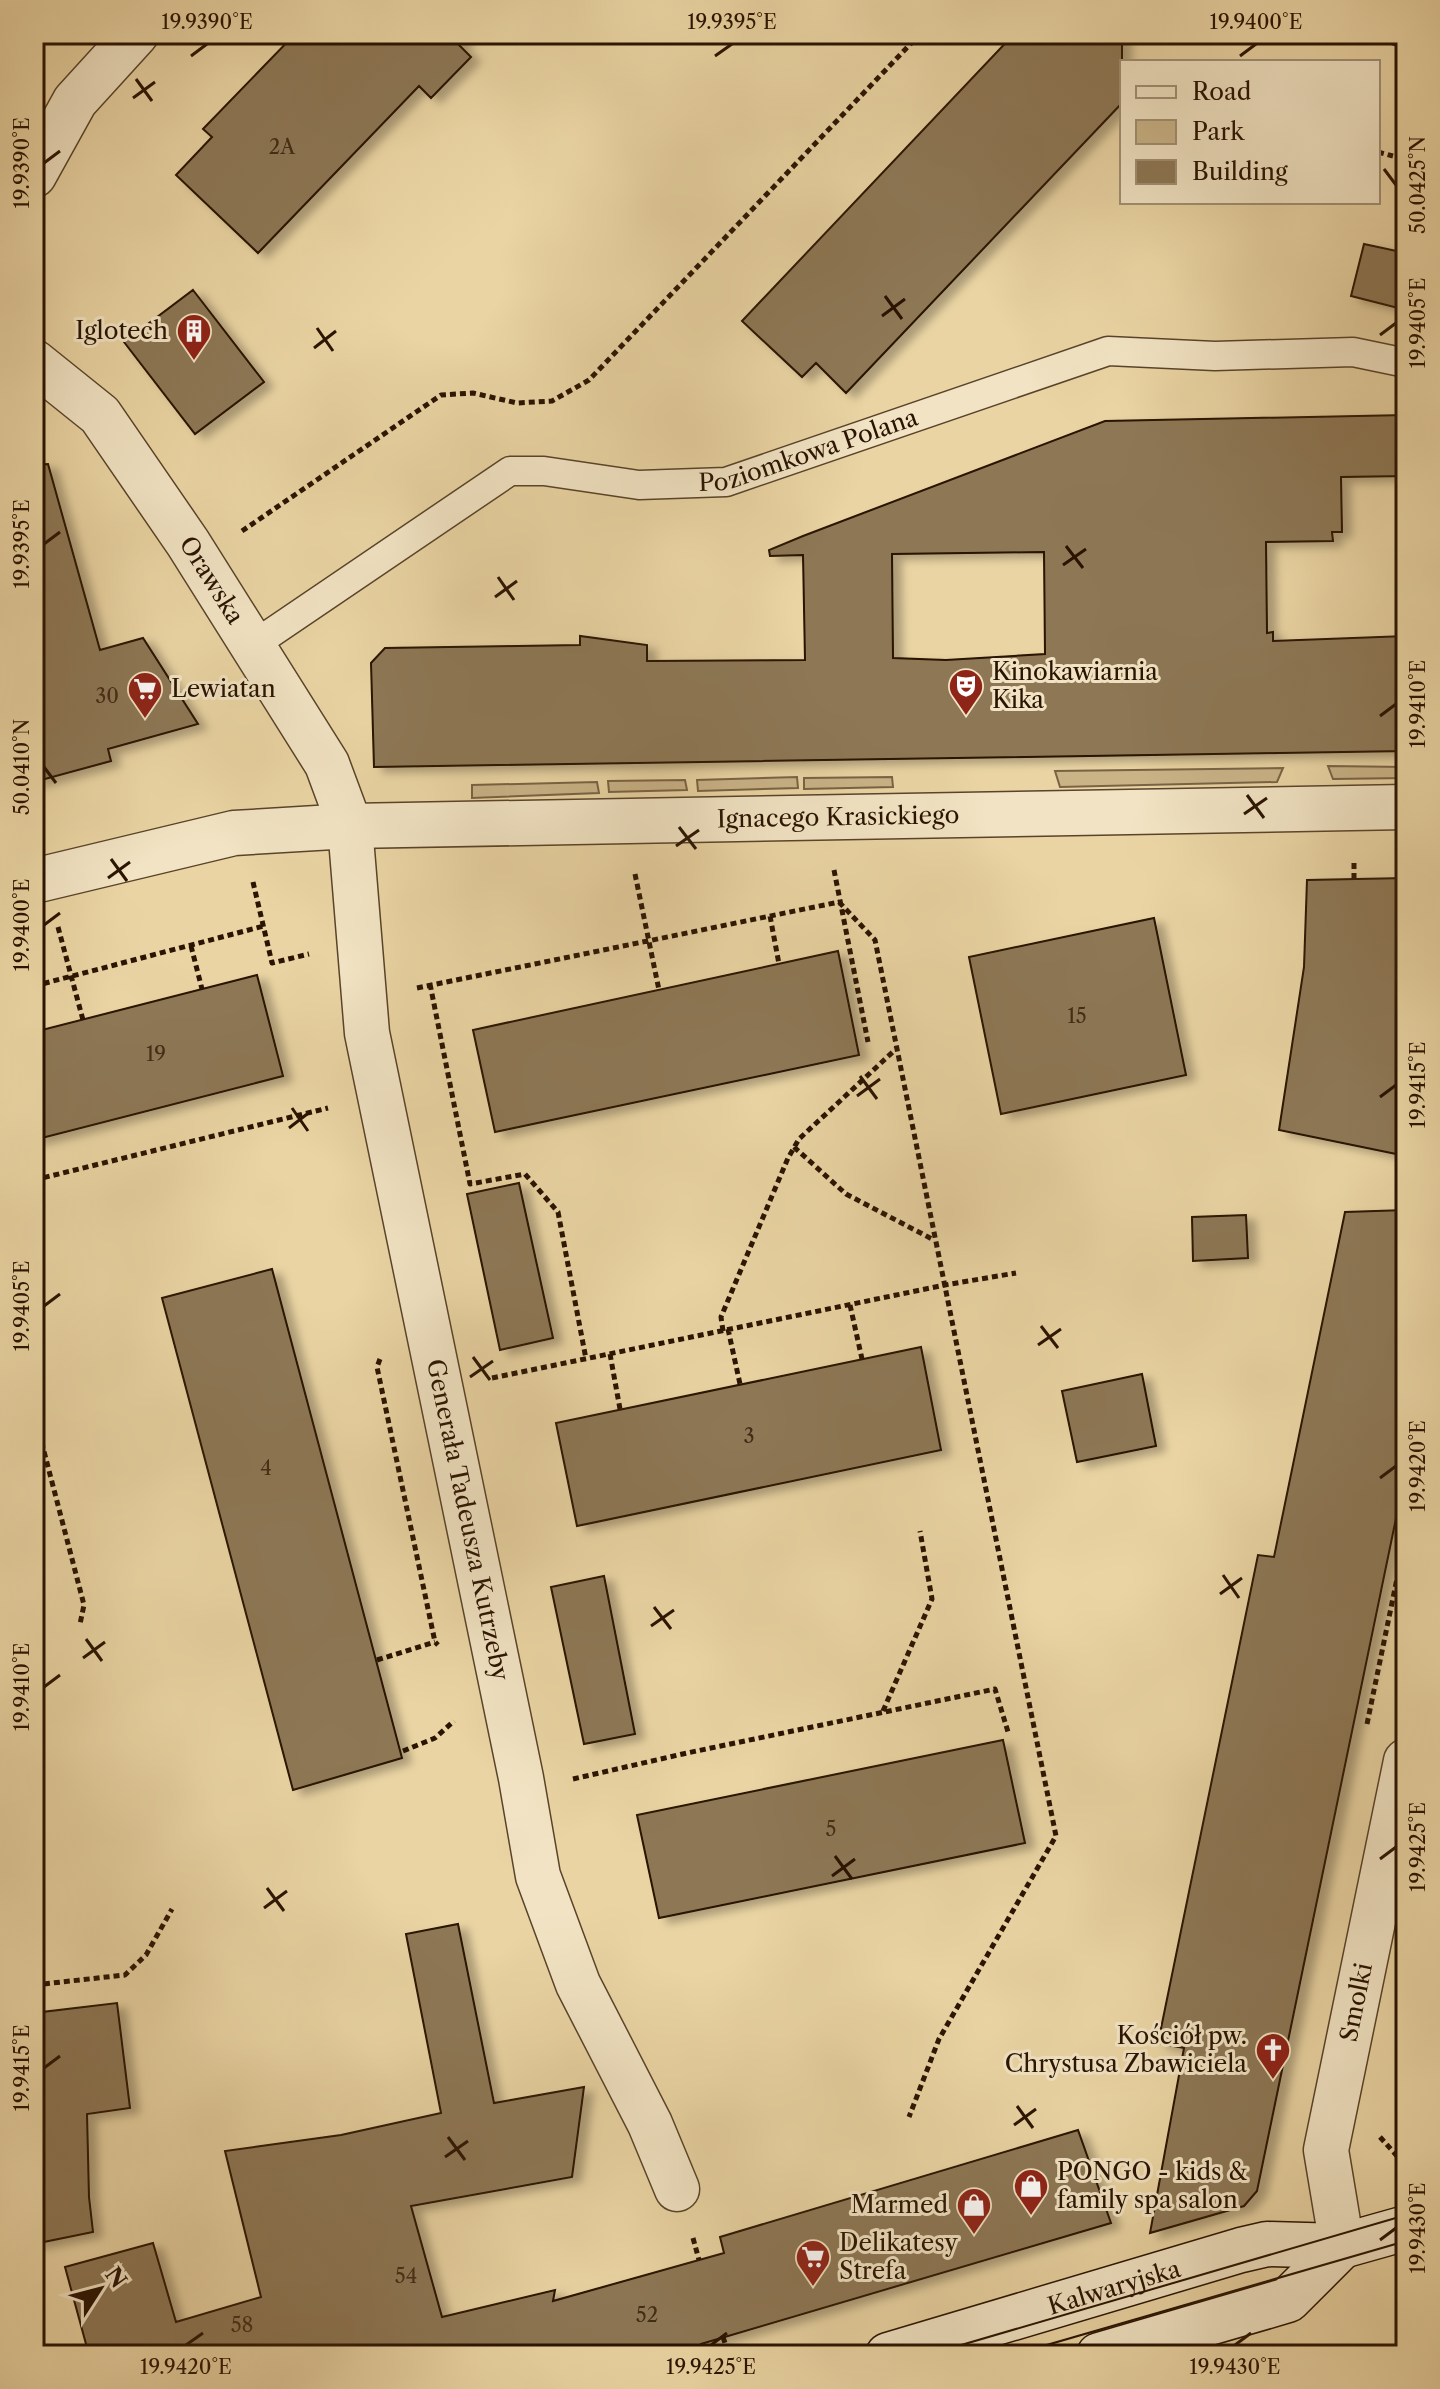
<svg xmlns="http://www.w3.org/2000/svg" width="1440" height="2389" font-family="'Libre Caslon Text',serif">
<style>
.green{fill:#c9b387;stroke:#796344;stroke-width:2}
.building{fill:#8d7755;stroke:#291301;stroke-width:2;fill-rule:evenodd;filter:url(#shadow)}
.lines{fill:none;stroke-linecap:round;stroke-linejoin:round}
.lane-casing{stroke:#59432a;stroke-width:31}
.street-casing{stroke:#59432a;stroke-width:47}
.secondary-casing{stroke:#291301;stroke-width:47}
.path{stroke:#291301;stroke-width:5;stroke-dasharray:6 4;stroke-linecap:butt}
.lane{stroke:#f1e3c3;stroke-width:28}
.street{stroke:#f1e3c3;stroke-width:44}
.secondary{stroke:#f1e3c3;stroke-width:44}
.tram{stroke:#291301;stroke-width:2}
.ticks{fill:none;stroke:#291301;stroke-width:3}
.labels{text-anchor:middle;stroke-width:6;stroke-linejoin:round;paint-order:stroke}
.number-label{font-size:20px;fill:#422c16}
.poi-label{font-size:24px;fill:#291301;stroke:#f1e3c3;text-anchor:start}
.street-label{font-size:24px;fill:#291301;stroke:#f1e3c3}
.neatline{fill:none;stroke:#291301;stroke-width:3}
.ticks-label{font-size:20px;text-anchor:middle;fill:#291301}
</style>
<defs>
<filter id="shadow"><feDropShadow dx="9" dy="5" stdDeviation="4" flood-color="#0004"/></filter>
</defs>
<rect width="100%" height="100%" fill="#ead4a3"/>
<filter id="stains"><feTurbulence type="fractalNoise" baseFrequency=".0025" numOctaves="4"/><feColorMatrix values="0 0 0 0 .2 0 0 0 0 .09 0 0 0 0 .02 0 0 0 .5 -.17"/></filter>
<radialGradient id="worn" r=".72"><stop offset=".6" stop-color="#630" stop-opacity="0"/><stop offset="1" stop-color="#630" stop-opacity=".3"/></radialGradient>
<path class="green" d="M1328,766L1406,767V778L1333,779Z
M1283,768L1277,782L1060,787L1055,771Z
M797,777L798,788L698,791L697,780Z
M892,777L893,787L804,789V778Z
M685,780L687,790L609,792L608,781Z
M597,782L599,793L472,798V785Z"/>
<path class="building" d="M295,34H468L458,44L471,57L431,98L419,86L258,253L176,175L212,137L203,129Z
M1014,34H1122V103L846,393L816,363L802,377L742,321Z
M1364,244L1406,253V310L1351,296Z
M193,290L264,382L195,434L124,342Z
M1406,415V476L1341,477L1342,532H1332L1333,541L1266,542L1267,633L1273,632V641L1406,636V751L374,767L371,663L385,648L580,645V636L647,645V661L805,660L803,555L770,556L769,550L803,536L1105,421ZM1044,552L1045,654L946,660L893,658L892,554Z
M48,464L100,650L143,638L198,724L108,749L111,761L34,782V465Z
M1406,878V1156L1279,1130L1304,967L1307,880Z
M1154,918L1186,1075L1001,1114L969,957Z
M838,951L859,1055L495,1132L473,1030Z
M257,975L283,1076L34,1140V1032Z
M519,1183L553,1338L500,1350L467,1194Z
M1406,1210V1470L1257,2191L1244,2206L1150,2233L1184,2048L1158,2043L1258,1555L1274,1557L1345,1212Z
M1246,1215L1248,1258L1193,1261L1192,1217Z
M272,1269L402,1758L293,1790L162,1298Z
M921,1347L941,1450L577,1526L556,1423Z
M1142,1374L1156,1446L1077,1462L1062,1391Z
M604,1576L635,1734L584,1744L551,1587Z
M1003,1740L1025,1843L659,1918L637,1815Z
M458,1924L494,2103L584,2087L572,2177L411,2206L442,2317L555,2290L553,2301L724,2253L720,2237L1078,2130L1111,2223L701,2344L704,2355H89L65,2267L153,2243L176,2322L261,2297L225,2151L341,2135L441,2113L406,1934Z
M117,2003L130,2108L87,2114L89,2197L93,2232L34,2244V2013Z"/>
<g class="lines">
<g class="lane-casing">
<g id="lane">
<path id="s1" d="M252,646L510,471H544L639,485L726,482L1108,351L1215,356L1353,352L1406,363"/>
</g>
</g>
<g class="street-casing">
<g id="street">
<path d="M34,175L75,101L136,34"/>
<path id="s2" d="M34,362L100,415L188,543L327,764L350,826L367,1033L521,1778L538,1876L578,1984L650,2124L677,2189"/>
<path id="s3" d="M34,881L234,833L350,826L1406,807"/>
<path id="s4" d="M1342,2246L1326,2150L1406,1761"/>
</g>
</g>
<g class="secondary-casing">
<g id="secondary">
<path id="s5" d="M888,2355L1241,2250L1267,2244L1342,2246L1406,2228"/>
<path d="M1099,2355L1288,2300L1342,2246"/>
</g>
</g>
<path class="path" d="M1363,34L1406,47
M1378,152L1393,156
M242,531L441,395L473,393L517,403L552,401L589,380L920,34
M834,870L868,1042
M635,874L659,990
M1354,879V859
M253,882L272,963L309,954
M839,902L875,940L1056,1836L939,2039L909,2117
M770,916L779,964
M58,927L83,1020
M191,946L202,989
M430,984L470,1184L525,1174L558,1212L586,1359
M34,986L264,926
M417,988L839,902
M794,1147L846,1194L934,1240
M34,1180L328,1108
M850,1305L862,1359
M728,1329L740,1384
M723,1331L721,1317L788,1158L799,1139L896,1049
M610,1354L620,1409
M380,1359L377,1367L435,1642L438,1645
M492,1378L945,1285L1016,1273
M34,1413L84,1605L80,1624
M377,1660L435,1642
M883,1711L932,1599L920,1531
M1367,1724L1406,1535
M403,1751L435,1738L454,1721
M573,1779L687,1753L995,1689L1008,1732
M34,1985L125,1975L146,1955L172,1909
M1380,2137L1397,2156L1406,2160
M693,2238L699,2260
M1405,2321L1406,2323
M723,2337L729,2355"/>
<use href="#lane" class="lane"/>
<use href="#street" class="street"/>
<use href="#secondary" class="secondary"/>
<path class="tram" d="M927,2355L1406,2215
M1012,2355L1406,2241"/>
</g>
<path class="ticks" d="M191,56L207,44M715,56L732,44M1240,56L1256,44M136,79L152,101M133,98L155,82M44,163L60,151M1384,169L1396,185M885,296L902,319M882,316L905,299M317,328L333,351M1380,335L1396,323M314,348L336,331M44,544L60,532M1066,546L1083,568M1063,565L1086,549M498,577L514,600M495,597L517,581M1380,716L1396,704M44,767L56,783M1247,795L1264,818M1244,814L1267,798M679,827L696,849M676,846L699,830M111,859L127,881M108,878L130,862M44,925L60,913M860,1076L877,1099M857,1096L880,1079M1380,1097L1396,1085M292,1108L308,1131M289,1128L311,1111M44,1306L60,1294M1041,1326L1058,1348M1038,1345L1061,1329M473,1357L490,1380M470,1377L493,1361M1380,1478L1396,1466M1223,1575L1239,1598M1220,1594L1242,1578M654,1607L671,1629M651,1626L674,1610M86,1639L102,1661M83,1658L105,1642M44,1687L60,1675M835,1856L852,1879M1380,1859L1396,1847M832,1876L855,1859M267,1888L284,1911M264,1908L287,1891M44,2068L60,2056M1017,2106L1033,2128M1014,2125L1036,2109M448,2137L465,2160M445,2157L468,2141M1380,2240L1396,2228M186,2345L203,2333M711,2345L727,2333M1235,2345L1251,2333"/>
<defs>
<g id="building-pin" transform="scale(1.8)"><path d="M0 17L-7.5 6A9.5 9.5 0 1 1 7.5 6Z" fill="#8f2418" stroke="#f1e3c3"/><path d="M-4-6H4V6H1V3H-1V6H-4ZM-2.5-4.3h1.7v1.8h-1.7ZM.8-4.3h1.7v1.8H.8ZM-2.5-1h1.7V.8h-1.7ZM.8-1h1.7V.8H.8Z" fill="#fff"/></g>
<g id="theatre-pin" transform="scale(1.8)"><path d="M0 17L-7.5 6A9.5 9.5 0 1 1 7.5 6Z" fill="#8f2418" stroke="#f1e3c3"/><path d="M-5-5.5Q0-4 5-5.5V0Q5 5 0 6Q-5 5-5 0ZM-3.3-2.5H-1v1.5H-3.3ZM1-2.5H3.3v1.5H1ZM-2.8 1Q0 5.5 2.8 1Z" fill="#fff"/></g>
<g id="supermarket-pin" transform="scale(1.8)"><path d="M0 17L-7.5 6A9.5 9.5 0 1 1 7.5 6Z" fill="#8f2418" stroke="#f1e3c3"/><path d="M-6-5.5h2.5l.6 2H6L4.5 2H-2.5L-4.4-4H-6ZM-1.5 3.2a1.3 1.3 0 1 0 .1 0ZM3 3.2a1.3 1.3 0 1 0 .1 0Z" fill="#fff"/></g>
<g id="church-pin" transform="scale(1.8)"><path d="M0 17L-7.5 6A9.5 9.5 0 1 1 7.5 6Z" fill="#8f2418" stroke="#f1e3c3"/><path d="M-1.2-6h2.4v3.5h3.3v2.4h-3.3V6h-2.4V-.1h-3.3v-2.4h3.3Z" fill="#fff"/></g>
<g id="shop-pin" transform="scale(1.8)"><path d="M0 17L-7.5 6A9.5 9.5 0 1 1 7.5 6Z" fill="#8f2418" stroke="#f1e3c3"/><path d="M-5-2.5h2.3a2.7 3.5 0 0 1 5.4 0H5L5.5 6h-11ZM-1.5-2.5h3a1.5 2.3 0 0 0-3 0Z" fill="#fff"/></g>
</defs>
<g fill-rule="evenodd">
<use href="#building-pin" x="194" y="331"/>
<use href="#theatre-pin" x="966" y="686"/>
<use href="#supermarket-pin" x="145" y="689"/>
<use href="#church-pin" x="1273" y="2050"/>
<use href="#shop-pin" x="1031" y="2186"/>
<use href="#shop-pin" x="974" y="2205"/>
<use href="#supermarket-pin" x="813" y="2257"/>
</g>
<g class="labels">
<g class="number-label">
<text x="282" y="154">2A</text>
<text x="107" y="703">30</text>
<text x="1077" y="1023">15</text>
<text x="156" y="1061">19</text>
<text x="749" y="1443">3</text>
<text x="266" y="1475">4</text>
<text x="831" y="1836">5</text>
<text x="406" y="2283">54</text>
<text x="647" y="2322">52</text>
<text x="242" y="2332">58</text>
</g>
<g class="poi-label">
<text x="168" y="339" text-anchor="end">Iglotech</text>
<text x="992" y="680">Kinokawiarnia<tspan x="992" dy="28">Kika</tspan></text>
<text x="171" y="697">Lewiatan</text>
<text x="1247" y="2044" text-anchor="end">Kościół pw.<tspan x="1247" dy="28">Chrystusa Zbawiciela</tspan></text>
<text x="1057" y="2180">PONGO - kids &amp;<tspan x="1057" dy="28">family spa salon</tspan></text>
<text x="948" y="2213" text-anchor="end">Marmed</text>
<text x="839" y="2251">Delikatesy<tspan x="839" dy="28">Strefa</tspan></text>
</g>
<g class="street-label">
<text dy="8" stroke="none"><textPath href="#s1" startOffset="616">Poziomkowa Polana</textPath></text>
<text dy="8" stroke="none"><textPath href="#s2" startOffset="284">Orawska</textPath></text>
<text dy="8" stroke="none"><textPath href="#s3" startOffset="810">Ignacego Krasickiego</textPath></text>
<text dy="8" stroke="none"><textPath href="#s2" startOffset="1272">Generała Tadeusza Kutrzeby</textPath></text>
<text dy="8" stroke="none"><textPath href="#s4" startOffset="248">Smolki</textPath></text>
<text dy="8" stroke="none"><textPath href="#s5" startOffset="236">Kalwaryjska</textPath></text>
</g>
</g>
<rect width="1440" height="2389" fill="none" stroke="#ead4a3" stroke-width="88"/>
<rect x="1120" y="60" width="260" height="144" fill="#f1e3c3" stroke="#a19075" stroke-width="2"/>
<rect x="1136" y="86" width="40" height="12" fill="#f1e3c3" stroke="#a19075" stroke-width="2"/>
<text x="1192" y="100" font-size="24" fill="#291301">Road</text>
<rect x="1136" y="120" width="40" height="24" fill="#c9b387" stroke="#a19075" stroke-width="2"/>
<text x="1192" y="140" font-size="24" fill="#291301">Park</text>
<rect x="1136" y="160" width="40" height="24" fill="#8d7755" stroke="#a19075" stroke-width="2"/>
<text x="1192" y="180" font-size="24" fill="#291301">Building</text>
<g transform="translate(100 2289) rotate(54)" stroke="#f1e3c3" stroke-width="6" paint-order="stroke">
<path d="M0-6L14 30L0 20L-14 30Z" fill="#291301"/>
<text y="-12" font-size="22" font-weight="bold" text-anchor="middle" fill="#291301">N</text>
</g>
<rect x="44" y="44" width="1352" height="2301" class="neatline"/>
<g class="ticks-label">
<text x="207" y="29">19.9390°E</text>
<text x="732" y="29">19.9395°E</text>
<text x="1256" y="29">19.9400°E</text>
<text transform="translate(22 163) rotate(-90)" y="7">19.9390°E</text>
<text transform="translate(1418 185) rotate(-90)" y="7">50.0425°N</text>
<text transform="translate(1418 323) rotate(-90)" y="7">19.9405°E</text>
<text transform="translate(22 544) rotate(-90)" y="7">19.9395°E</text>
<text transform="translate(1418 704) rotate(-90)" y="7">19.9410°E</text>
<text transform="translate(22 767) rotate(-90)" y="7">50.0410°N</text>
<text transform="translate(22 925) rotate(-90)" y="7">19.9400°E</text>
<text transform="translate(1418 1085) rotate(-90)" y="7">19.9415°E</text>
<text transform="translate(22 1306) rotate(-90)" y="7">19.9405°E</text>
<text transform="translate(1418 1466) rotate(-90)" y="7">19.9420°E</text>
<text transform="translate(22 1687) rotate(-90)" y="7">19.9410°E</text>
<text transform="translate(1418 1847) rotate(-90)" y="7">19.9425°E</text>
<text transform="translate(22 2068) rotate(-90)" y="7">19.9415°E</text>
<text transform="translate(1418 2228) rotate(-90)" y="7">19.9430°E</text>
<text x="186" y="2374">19.9420°E</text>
<text x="711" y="2374">19.9425°E</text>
<text x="1235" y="2374">19.9430°E</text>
</g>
<rect width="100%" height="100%" filter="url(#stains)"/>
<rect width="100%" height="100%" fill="url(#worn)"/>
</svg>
